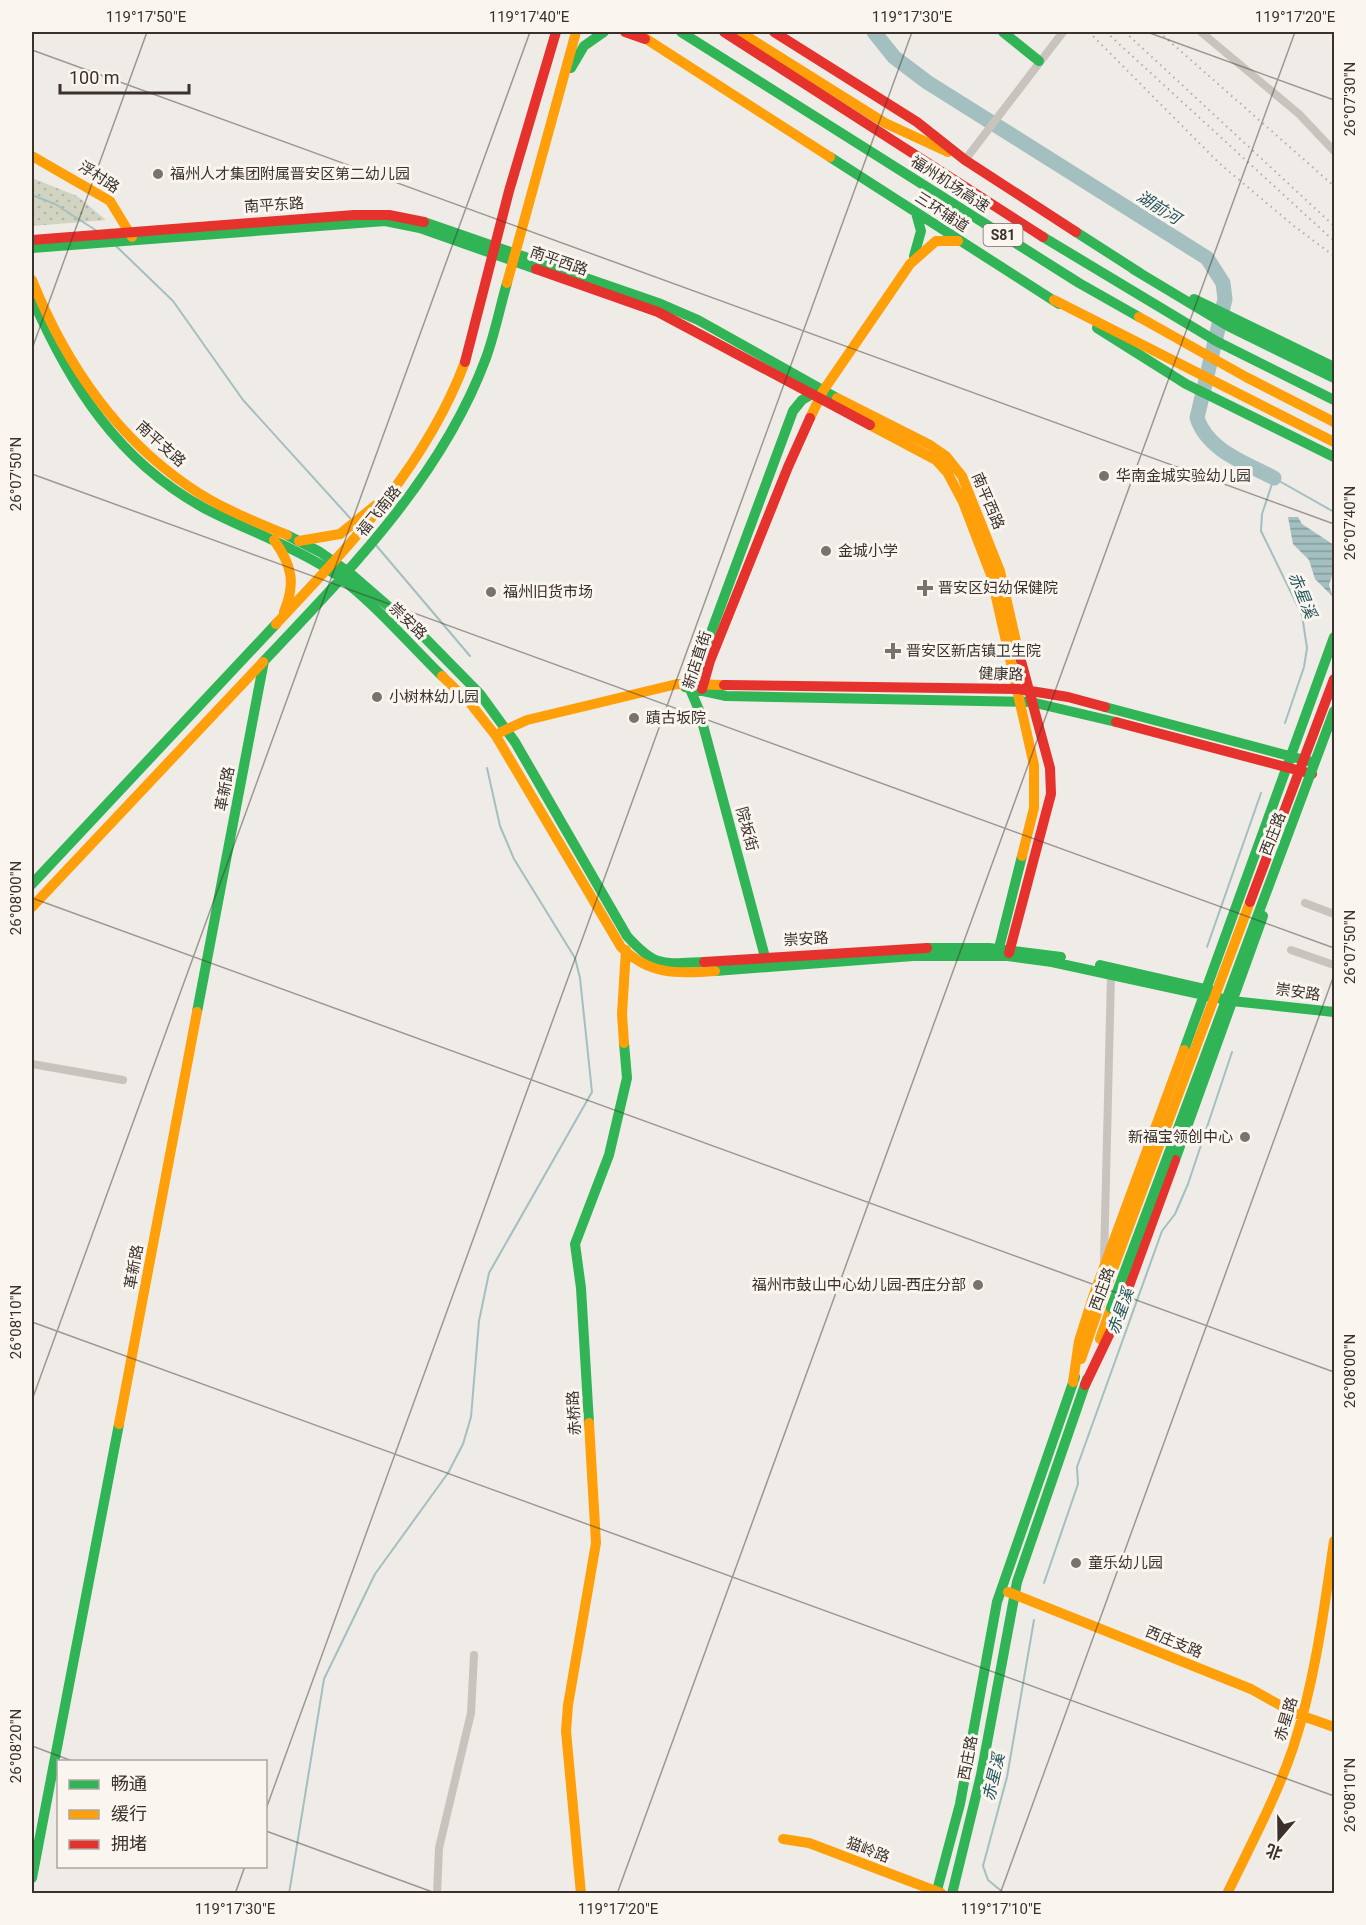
<svg xmlns="http://www.w3.org/2000/svg" width="1366" height="1925" font-family="Roboto,'Noto Sans SC',sans-serif">
<style>
.park{fill:url(#park-dots)}
.water{fill:url(#water-rules)}
.lines{fill:none;stroke-linecap:round;stroke-linejoin:round}
.stream{stroke:#a3bfc0;stroke-width:2}
.river{stroke:#a3bfc0;stroke-width:15}
.street{stroke:#c9c3be;stroke-width:8}
.fast{stroke:#30b455;stroke-width:10}
.slow{stroke:#ff9f0a;stroke-width:10}
.jam{stroke:#e5322d;stroke-width:10}
.rail{stroke:#b1aca8;stroke-width:2;stroke-dasharray:1.5 4.5;stroke-linecap:butt}
.fast-bridge{stroke:#30b455;stroke-width:10}
.slow-bridge{stroke:#ff9f0a;stroke-width:10}
.jam-bridge{stroke:#e5322d;stroke-width:10}
.ticks{fill:none;stroke:#3a312c;stroke-width:1.5;stroke-opacity:0.45}
.poi-dot{fill:#79726d;stroke:#faf5ef;stroke-width:2}
.labels{text-anchor:middle;stroke-width:6;stroke-linejoin:round;paint-order:stroke}
.shield{fill:#faf5ef;stroke:#746c66;stroke-width:1.5}
.shield-label{font-size:14px;font-weight:bold;fill:#3a312c}
.poi-label{font-size:15px;fill:#3a312c;stroke:#faf5ef;text-anchor:start}
.street-label{font-size:15px;fill:#3a312c;stroke:#faf5ef}
.water-label{font-size:16px;font-style:italic;fill:#22555b;stroke:#faf5ef}
.neatline{fill:none;stroke:#3a312c;stroke-width:2}
.ticks-label{font-size:15px;text-anchor:middle;fill:#3a312c}
</style>
<defs>
<pattern id="park-dots" width="8" height="8" patternUnits="userSpaceOnUse" patternTransform="scale(1.5)"><rect width="8" height="8" fill="#d0d4c1"/><path d="M2 2h.1M6 6h.1" fill="none" stroke="#b3b6a6" stroke-width="1.8" stroke-linecap="round"/></pattern>
<pattern id="water-rules" width="6" height="5" patternUnits="userSpaceOnUse" patternTransform="scale(1.5)"><rect width="6" height="5" fill="#a3bfc0"/><path d="M0 2.5h6" fill="none" stroke="#869c9c"/></pattern>
</defs>
<rect width="100%" height="100%" fill="#efebe6"/>
<path class="park" d="M32,178L77,196L106,220L32,226Z"/>
<path class="water" d="M1288,517H1298L1302,524L1334,545V570L1329,585L1333,597L1315,579L1309,560L1293,544Z"/>
<g class="lines">
<path class="stream" d="M32,195L55,204L97,231
M116,246L173,301L243,400L350,518
M375,544L470,656
M1285,723L1304,667L1307,648L1302,615L1261,531L1262,514L1274,478L1334,512
M1207,947L1261,793
M1044,1583L1078,1484L1077,1467L1162,1231L1175,1214L1188,1184L1232,1052
M289,1894L324,1679L375,1574L448,1473L463,1444L471,1417L479,1321L489,1273L592,1092L580,978L575,958L514,859L500,826L487,768
M1005,1894L988,1880L983,1866L1007,1777L1034,1620"/>
<path class="river" d="M874,32L894,57L927,82L1207,258L1223,283L1225,299L1197,418C1208,451 1246,463 1274,478"/>
<path class="street" d="M1201,32L1299,114L1334,151
M965,160L1063,32
M1305,903L1334,914
M1291,950L1334,965
M32,1064L123,1080
M1104,1260L1111,975
M437,1894L439,1848L471,1713L474,1655"/>
<path class="fast" d="M681,32L1079,283L1139,317
M1003,32L1039,61
M571,68L584,46L604,32
M830,157L1059,304
M424,222L661,304L698,320L837,398
M1076,232L1140,273
M1043,237L1216,341L1334,400
M32,248L385,221L420,228L536,269
M914,256L921,231L916,213
M1133,269L1228,326L1334,378
M32,298C70,385 118,461 204,508C244,529 288,544 326,568C366,593 408,643 442,676
M1194,299L1334,367
M1097,328L1186,384L1334,457
M287,535L320,552L350,573L426,639L480,694L515,742L627,936C656,968 662,964 704,962
M263,662C349,571 442,477 486,358C495,333 500,307 507,283
M685,687L726,696L1031,702L1116,722
M1105,707L1312,762
M32,884L276,624
M927,948H989L1061,957
M998,952L1022,856
M765,957L699,710L690,689L793,411L802,400L814,393
M1100,965L1214,991
M715,971L913,956H1008L1052,962L1232,1001L1334,1012
M197,1012L264,661
M1184,1050L1334,637
M1175,1160L1263,916
M589,1423L581,1288L575,1244L609,1155L627,1078L624,1043
M32,1878L119,1424
M936,1894L960,1804L997,1602L1075,1377
M952,1894L981,1775L1017,1582L1087,1379"/>
<path class="slow" d="M740,32L885,123L948,152
M640,35L830,157
M32,156L110,201L132,237
M32,280C65,362 114,435 188,486C218,507 253,521 287,535
M507,283L576,32
M1054,300L1334,442
M1139,317L1246,377L1334,422
M837,398L930,445L946,456L962,476L1000,571L1017,646
M810,418L823,391L910,264L936,241H958
M870,425L936,460L947,472L963,502L991,575L1034,765V808L1022,856
M274,540C292,565 296,583 284,612
M299,541L340,534L376,505
M276,624C351,544 426,466 465,362
M442,676L470,703L496,736L621,947C649,975 677,974 715,971
M501,732L527,720L677,684L724,685
M32,907L263,662
M624,1043L622,1014L626,950
M1100,1339L1111,1308
M1081,1359L1100,1304
M1073,1382L1079,1341L1093,1297L1184,1050
M119,1424L197,1012
M1008,1592L1251,1689L1294,1713L1334,1727
M783,1839L809,1843L941,1893
M581,1894L566,1731L568,1705L596,1543L589,1423
M1227,1894C1250,1846 1276,1798 1293,1748C1315,1681 1324,1610 1334,1541"/>
<path class="jam" d="M625,32L645,39
M724,32L1043,237
M774,32L917,122L965,160L1076,232
M32,240L354,215H389L424,222
M536,269L658,312L870,425
M465,362L509,191L556,32
M724,685L1018,689L1068,697L1105,707
M702,689L710,661L788,467L810,418
M1116,722L1312,774
M1009,953L1051,794L1050,768L1017,646
M704,962L927,948
M1085,1385L1118,1316L1175,1160"/>
<path class="rail" d="M1089,32L1219,163L1294,226L1334,256
M1106,32L1334,241
M1125,32L1334,226
M1159,32L1334,186"/>
<path class="fast-bridge" d="M1111,1308L1334,711"/>
<path class="slow-bridge" d="M1100,1304L1250,902"/>
<path class="jam-bridge" d="M1250,902L1334,679"/>
</g>
<path class="ticks" d="M1147,32L1334,100M32,50L1334,524M32,349L147,32M32,474L1334,948M32,898L1334,1372M32,1322L1334,1796M32,1400L530,32M32,1746L75,1762M266,1809L912,32M266,1831L438,1894M235,1894L245,1866M617,1894L1295,32M1000,1894L1334,975"/>
<g class="poi-dot">
<circle cx="158" cy="174" r="6"/>
<circle cx="1104" cy="476" r="6"/>
<circle cx="826" cy="551" r="6"/>
<path d="M922 579h6v6h6v6h-6v6h-6v-6h-6v-6h6z"/>
<circle cx="491" cy="592" r="6"/>
<path d="M890 642h6v6h6v6h-6v6h-6v-6h-6v-6h6z"/>
<circle cx="377" cy="697" r="6"/>
<circle cx="634" cy="718" r="6"/>
<circle cx="1245" cy="1137" r="6"/>
<circle cx="978" cy="1285" r="6"/>
<circle cx="1076" cy="1563" r="6"/>
</g>
<g class="labels">
<rect class="shield" x="983.5" y="224" width="39" height="22" rx="4.5"/>
<g class="shield-label">
<text x="1003" y="240">S81</text>
</g>
<g class="poi-label">
<text x="170" y="179">福州人才集团附属晋安区第二幼儿园</text>
<text x="1116" y="481">华南金城实验幼儿园</text>
<text x="838" y="556">金城小学</text>
<text x="938" y="593">晋安区妇幼保健院</text>
<text x="503" y="597">福州旧货市场</text>
<text x="906" y="656">晋安区新店镇卫生院</text>
<text x="389" y="702">小树林幼儿园</text>
<text x="646" y="723">蹟古坂院</text>
<text x="1233" y="1142" text-anchor="end">新福宝领创中心</text>
<text x="966" y="1290" text-anchor="end">福州市鼓山中心幼儿园-西庄分部</text>
<text x="1088" y="1568">童乐幼儿园</text>
</g>
<g class="street-label">
<text transform="translate(99 177) rotate(33)" y="5">浮村路</text>
<text transform="translate(950 184) rotate(33)" y="5">福州机场高速</text>
<text transform="translate(274 205) rotate(-4)" y="5">南平东路</text>
<text transform="translate(942 212) rotate(33)" y="5">三环辅道</text>
<text transform="translate(559 261) rotate(19)" y="5">南平西路</text>
<text transform="translate(161 444) rotate(42)" y="5">南平支路</text>
<text transform="translate(988 501) rotate(67)" y="5">南平西路</text>
<text transform="translate(379 511) rotate(-51)" y="5">福飞南路</text>
<text transform="translate(408 621) rotate(44)" y="5">崇安路</text>
<text transform="translate(697 660) rotate(-72)" y="5">新店直街</text>
<text transform="translate(1001 674) rotate(2)" y="5">健康路</text>
<text transform="translate(225 789) rotate(-79)" y="5">革新路</text>
<text transform="translate(747 829) rotate(75)" y="5">院坂街</text>
<text transform="translate(1273 834) rotate(-69)" y="5">西庄路</text>
<text transform="translate(806 939) rotate(-3)" y="5">崇安路</text>
<text transform="translate(1298 992) rotate(8)" y="5">崇安路</text>
<text transform="translate(134 1267) rotate(-80)" y="5">革新路</text>
<text transform="translate(1102 1289) rotate(-70)" y="5">西庄路</text>
<text transform="translate(574 1413) rotate(-93)" y="5">赤桥路</text>
<text transform="translate(1174 1642) rotate(22)" y="5">西庄支路</text>
<text transform="translate(1286 1719) rotate(-73)" y="5">赤星路</text>
<text transform="translate(968 1758) rotate(-79)" y="5">西庄路</text>
<text transform="translate(868 1850) rotate(21)" y="5">猫岭路</text>
</g>
<g class="water-label">
<text transform="translate(1159 207) rotate(32)" y="6">湖前河</text>
<text transform="translate(1303 595) rotate(68)" y="6">赤星溪</text>
<text transform="translate(1120 1311) rotate(-70)" y="6">赤星溪</text>
<text transform="translate(993 1777) rotate(-77)" y="6">赤星溪</text>
</g>
</g>
<rect width="1366" height="1925" fill="none" stroke="#faf5ef" stroke-width="66"/>
<rect x="57" y="1760" width="210" height="108" fill="#faf5ef" stroke="#ada7a1" stroke-width="1.5"/>
<rect x="69" y="1780" width="30" height="9" fill="#30b455" stroke="#ada7a1" stroke-width="1.5"/>
<text x="111" y="1790" font-size="18" fill="#3a312c">畅通</text>
<rect x="69" y="1810" width="30" height="9" fill="#ff9f0a" stroke="#ada7a1" stroke-width="1.5"/>
<text x="111" y="1820" font-size="18" fill="#3a312c">缓行</text>
<rect x="69" y="1840" width="30" height="9" fill="#e5322d" stroke="#ada7a1" stroke-width="1.5"/>
<text x="111" y="1850" font-size="18" fill="#3a312c">拥堵</text>
<g transform="translate(1279 1838) rotate(200)" stroke="#faf5ef" stroke-width="4.5" paint-order="stroke">
<path d="M0-4.5L10 22L0 15L-10 22Z" fill="#3a312c"/>
<text y="-9" font-size="16" font-weight="bold" text-anchor="middle" fill="#3a312c">北</text>
</g>
<path d="M60 84v9h129v-9" fill="none" stroke="#3a312c" stroke-width="3"/>
<text x="69" y="84" font-size="18" fill="#3a312c" stroke="#faf5ef" stroke-width="4.5" paint-order="stroke">100 m</text>
<rect x="33" y="33" width="1300" height="1859" class="neatline"/>
<g class="ticks-label">
<text x="146" y="22">119°17'50"E</text>
<text x="529" y="22">119°17'40"E</text>
<text x="912" y="22">119°17'30"E</text>
<text x="1295" y="22">119°17'20"E</text>
<text transform="translate(1350 99) rotate(-90)" y="5">26°07'30"N</text>
<text transform="translate(16 474) rotate(-90)" y="5">26°07'50"N</text>
<text transform="translate(1350 523) rotate(-90)" y="5">26°07'40"N</text>
<text transform="translate(16 898) rotate(-90)" y="5">26°08'00"N</text>
<text transform="translate(1350 947) rotate(-90)" y="5">26°07'50"N</text>
<text transform="translate(16 1322) rotate(-90)" y="5">26°08'10"N</text>
<text transform="translate(1350 1371) rotate(-90)" y="5">26°08'00"N</text>
<text transform="translate(16 1746) rotate(-90)" y="5">26°08'20"N</text>
<text transform="translate(1350 1795) rotate(-90)" y="5">26°08'10"N</text>
<text x="235" y="1914">119°17'30"E</text>
<text x="618" y="1914">119°17'20"E</text>
<text x="1001" y="1914">119°17'10"E</text>
</g>
</svg>
